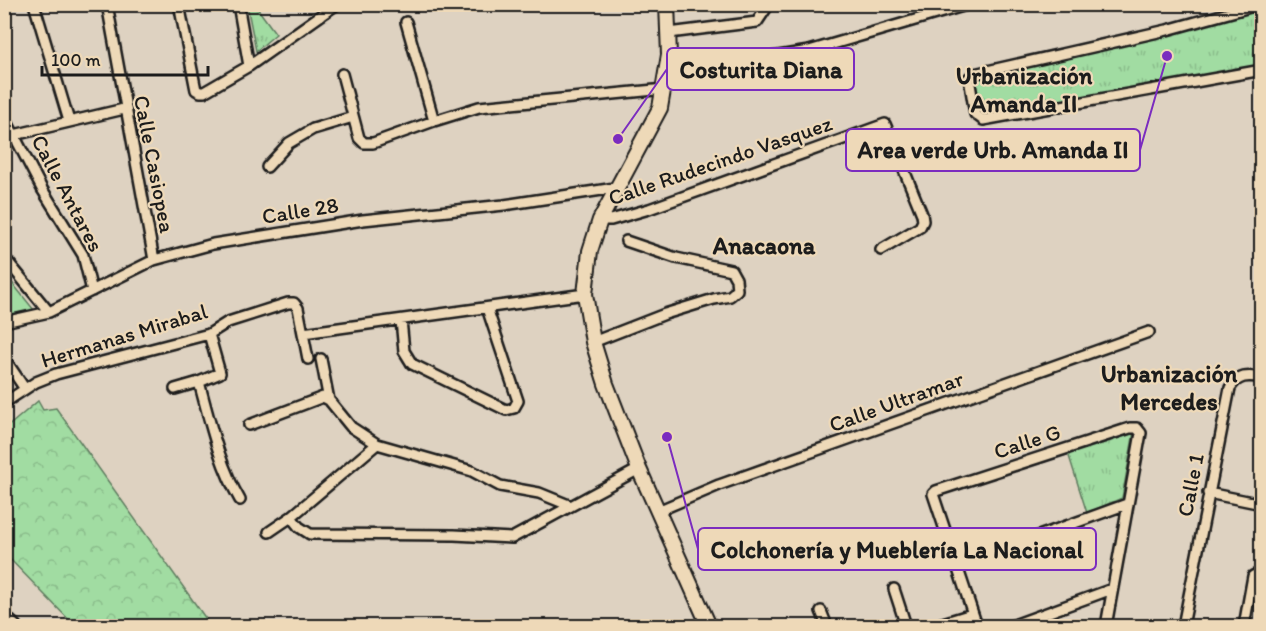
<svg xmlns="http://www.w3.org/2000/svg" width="1266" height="631" font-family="Itim,sans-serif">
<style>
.grass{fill:url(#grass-tufts);stroke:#5e7c5f;stroke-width:1.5}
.forest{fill:url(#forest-crowns);stroke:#5e7c5f;stroke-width:1.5}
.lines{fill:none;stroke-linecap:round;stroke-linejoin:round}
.street-casing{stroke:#1c1c1c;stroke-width:14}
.secondary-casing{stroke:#1c1c1c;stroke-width:18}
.street{stroke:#eed9b8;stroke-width:9}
.secondary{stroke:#eed9b8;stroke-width:14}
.labels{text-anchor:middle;stroke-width:4.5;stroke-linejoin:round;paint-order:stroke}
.street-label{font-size:22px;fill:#1c1c1c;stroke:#eed9b8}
.neighbourhood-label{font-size:24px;font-weight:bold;fill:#1c1c1c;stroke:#eed9b8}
.leader{fill:none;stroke:#7b2cbf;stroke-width:2}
.callout-dot{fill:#7b2cbf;stroke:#eed9b8;stroke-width:2}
.callout{fill:#eed9b8;stroke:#7b2cbf;stroke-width:2}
.callout-label{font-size:24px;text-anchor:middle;font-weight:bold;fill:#1c1c1c}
</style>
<defs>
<pattern id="grass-tufts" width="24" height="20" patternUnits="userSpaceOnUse" patternTransform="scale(1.5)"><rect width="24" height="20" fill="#a1dca2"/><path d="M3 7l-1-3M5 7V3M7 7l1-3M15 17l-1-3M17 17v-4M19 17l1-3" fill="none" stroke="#8abc8b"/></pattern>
<pattern id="forest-crowns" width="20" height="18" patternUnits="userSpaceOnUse" patternTransform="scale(1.5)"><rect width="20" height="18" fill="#a1dca2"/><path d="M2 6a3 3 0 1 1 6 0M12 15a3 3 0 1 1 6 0" fill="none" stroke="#8abc8b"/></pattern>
</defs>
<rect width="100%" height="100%" fill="#ded2c1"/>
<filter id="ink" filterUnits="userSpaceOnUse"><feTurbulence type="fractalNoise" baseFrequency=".0167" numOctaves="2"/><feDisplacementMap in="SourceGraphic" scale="12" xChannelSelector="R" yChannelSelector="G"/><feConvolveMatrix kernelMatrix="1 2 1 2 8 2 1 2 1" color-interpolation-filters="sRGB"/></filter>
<g filter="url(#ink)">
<path class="grass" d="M247,5H255L276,34L256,51Z
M1261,10V66L980,115L974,77L1143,40Z
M4,274H5L34,310L5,316Z
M1134,432L1122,498L1087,513L1068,453Z"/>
<path class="forest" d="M38,401L43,410L56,408L211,626H75L5,554V429Z"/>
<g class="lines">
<g class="street-casing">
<path id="street" d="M34,4L69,121
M107,4L154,260
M179,4L194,80L196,90L200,92H204L249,66L337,4
M238,4L249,66
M1261,4L1167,30L974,74L969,78L975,114L983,120L1262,70
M406,22L434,121
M669,33L757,22L769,4
M342,74L359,138L364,143H373L434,121L479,107L665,89
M667,76L691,70L809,51L970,4
M4,116L42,189L83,255L92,291
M14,135L124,109
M267,167L289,143L313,129L353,117
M600,220H611L649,209L885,124L922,214L923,221L920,227L881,250
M4,257L49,312
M401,320L404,351L412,364L506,410L514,408L518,401L487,308
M4,322L49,312L154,260L213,244L363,220L504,205L615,188
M303,333L585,294
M593,342L665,314L714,299L730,296L737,290L736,279L731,270L676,258L626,241
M4,358L25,389
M321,359L329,400L351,427L377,444L472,471L500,486L539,493L571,506
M199,382C210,422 219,464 240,500
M175,389L199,382L220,373L209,334
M4,403L36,382L56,374L209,334L228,322L288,303H294L298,308L308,359
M249,425L323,397L329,400
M1208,493L1262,504
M658,511L719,485L1149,332
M291,517L299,527L310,534L454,535L512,538L639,469
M269,532L291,517L377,444
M956,566L1127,504
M894,589L906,626
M821,611L827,626
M4,615L16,626
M933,626L972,614
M977,626L933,494L936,491L1130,428H1137L1141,433L1106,626
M1011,626L1112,589
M1183,626L1230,388C1238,375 1248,375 1262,378
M1244,626L1253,576L1262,572"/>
</g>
<g class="secondary-casing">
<path id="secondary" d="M667,4L669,55L660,108L600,220L590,251L585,294L593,342L606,384L639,469L709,626"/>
</g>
<use href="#street" class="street"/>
<use href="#secondary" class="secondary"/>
</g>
</g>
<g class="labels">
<g class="street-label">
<text transform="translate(720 160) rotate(-19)" y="8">Calle Rudecindo Vasquez</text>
<text transform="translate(155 164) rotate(79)" y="8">Calle Casiopea</text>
<text transform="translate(68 193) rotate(62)" y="8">Calle Antares</text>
<text transform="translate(300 210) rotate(-9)" y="8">Calle 28</text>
<text transform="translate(124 335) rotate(-17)" y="8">Hermanas Mirabal</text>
<text transform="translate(896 401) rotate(-20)" y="8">Calle Ultramar</text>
<text transform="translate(1027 441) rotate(-18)" y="8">Calle G</text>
<text transform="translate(1190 485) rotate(-79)" y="8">Calle 1</text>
</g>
<g class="neighbourhood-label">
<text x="1024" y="84">Urbanización<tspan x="1024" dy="28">Amanda II</tspan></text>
<text x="764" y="254">Anacaona</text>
<text x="1169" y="382">Urbanización<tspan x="1169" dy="28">Mercedes</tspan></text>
</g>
</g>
<path class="leader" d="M618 139L667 69M1167 56L1140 150M667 437L698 549"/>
<g class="callout-dot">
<circle cx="618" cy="139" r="6"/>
<circle cx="1167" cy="56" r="6"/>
<circle cx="667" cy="437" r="6"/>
</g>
<g class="callout">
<rect x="667" y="48" width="187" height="42" rx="6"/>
<rect x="846" y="129" width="294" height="42" rx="6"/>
<rect x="698" y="528" width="398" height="42" rx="6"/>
</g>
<g class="callout-label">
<text x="761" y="78">Costurita Diana</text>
<text x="993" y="158">Area verde Urb. Amanda II</text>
<text x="897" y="558">Colchonería y Mueblería La Nacional</text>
</g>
<rect width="1266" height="631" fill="none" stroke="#eed9b8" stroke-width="24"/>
<rect x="12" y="12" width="1242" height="607" fill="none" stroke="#1c1c1c" stroke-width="2" filter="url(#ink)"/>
<path d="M42 66v9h166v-9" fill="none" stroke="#1c1c1c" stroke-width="3"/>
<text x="51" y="66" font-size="18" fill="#1c1c1c" stroke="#eed9b8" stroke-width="4.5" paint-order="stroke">100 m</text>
</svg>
